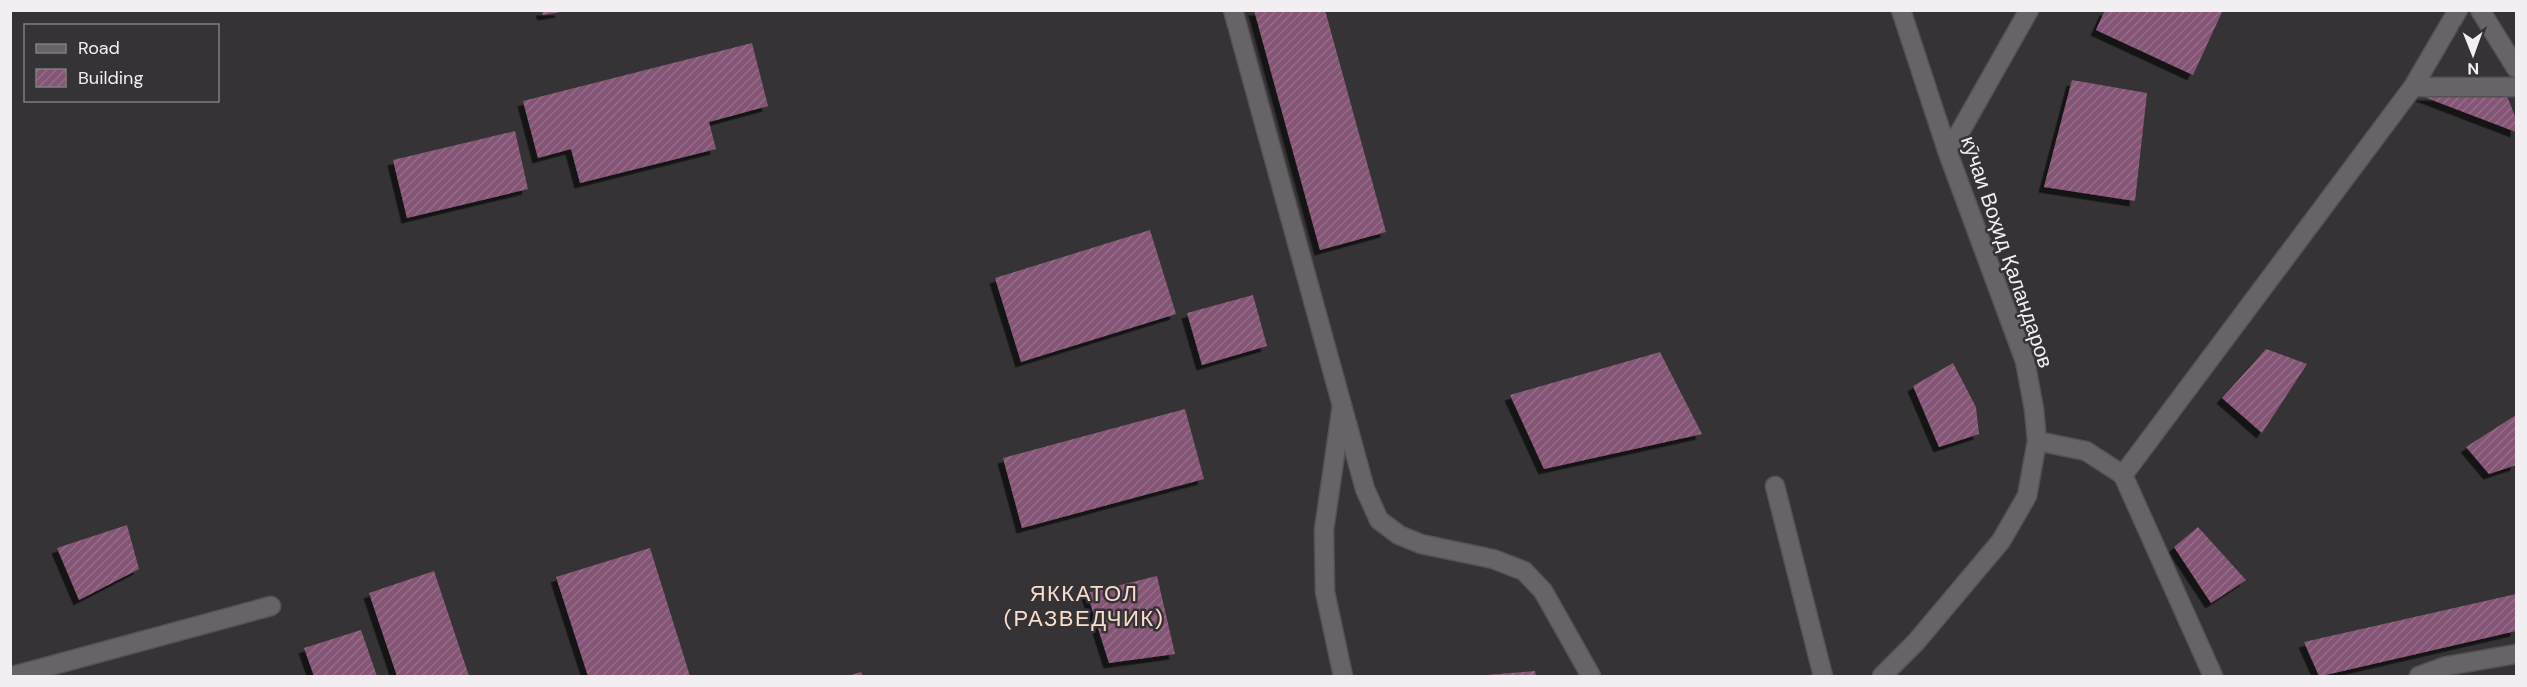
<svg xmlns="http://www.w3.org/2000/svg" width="2527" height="687" font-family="'DM Sans',sans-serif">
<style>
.building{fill:url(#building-hatch);filter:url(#shadow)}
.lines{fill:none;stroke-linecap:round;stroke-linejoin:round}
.lane-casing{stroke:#545254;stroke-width:21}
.street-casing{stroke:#545254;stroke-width:21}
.lane{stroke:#676467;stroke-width:18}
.street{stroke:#676467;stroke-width:18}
.labels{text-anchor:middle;stroke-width:5;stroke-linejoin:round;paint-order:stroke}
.street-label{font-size:21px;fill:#f1eff1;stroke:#353335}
.neighbourhood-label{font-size:22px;letter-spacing:1.5px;fill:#faddcb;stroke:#353335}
</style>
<defs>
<pattern id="building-hatch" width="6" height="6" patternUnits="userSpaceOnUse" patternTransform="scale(1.5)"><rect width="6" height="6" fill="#845575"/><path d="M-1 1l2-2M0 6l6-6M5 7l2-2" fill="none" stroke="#966e89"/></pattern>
<filter id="shadow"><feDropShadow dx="-5.5" dy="5.5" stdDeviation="0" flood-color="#0009"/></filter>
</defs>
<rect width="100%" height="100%" fill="#353335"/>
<path class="building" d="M541,10H560L561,12L543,15Z
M1254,10H1325L1386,232L1320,250Z
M2105,10H2223L2193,75L2096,30Z
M752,43L768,106L709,122L716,149L580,183L571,149L538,158L523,101Z
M2072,80L2147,93L2135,201L2044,187Z
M2419,95L2507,96L2516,119V132Z
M515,131L528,189L407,218L393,160Z
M1150,230L1176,314L1021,362L995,278Z
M1253,295L1267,346L1202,365L1187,313Z
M2266,349L2307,364L2262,433L2222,398Z
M1660,352L1702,434L1544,469L1510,395Z
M1953,363L1976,407L1979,434L1939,447L1913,386Z
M1185,409L1204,479L1022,528L1003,458Z
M2516,415V465L2489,474L2466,447Z
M127,525L139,569L79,600L57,548Z
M2198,527L2246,580L2211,603L2174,547Z
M650,548L690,676H588L556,577Z
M434,571L469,676H397L369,593Z
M1157,576L1175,654L1109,663L1087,593Z
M2516,594V631L2321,676H2319L2304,642Z
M361,630L377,676H314L304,648Z
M1535,671L1536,676H1486V675Z
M861,672L863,676H848Z"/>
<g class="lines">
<g class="lane-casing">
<path id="lane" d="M1233,10L1365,489L1379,520L1399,535L1421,544L1493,559L1524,571L1543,591L1591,676
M2480,10L2516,68
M2413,87H2516
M2123,475L2413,87L2458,10
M1775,486L1823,676
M2419,676L2447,666L2516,654"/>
</g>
<g class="street-casing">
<path id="street" d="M1948,153L2029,10
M1342,406L1324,530L1325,592L1343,676
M2037,441L2086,451L2123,475L2213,676
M13,676L271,606
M1882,676L1916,642L2001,541L2027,496L2037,441L2034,409L2025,361L1948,153L1901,10"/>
</g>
<use href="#lane" class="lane"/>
<use href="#street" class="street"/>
</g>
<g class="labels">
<g class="street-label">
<text transform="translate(2007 252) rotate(71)" y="7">кӯчаи Воҳид Қаландаров</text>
</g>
<g class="neighbourhood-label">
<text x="1084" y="601">ЯККАТОЛ<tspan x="1084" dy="25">(РАЗВЕДЧИК)</tspan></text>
</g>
</g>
<rect width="2527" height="687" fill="none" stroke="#f1eff1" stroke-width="24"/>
<rect x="24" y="24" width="195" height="78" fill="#353335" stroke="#807e80" stroke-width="1.5"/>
<rect x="36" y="44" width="30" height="9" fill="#676467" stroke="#807e80" stroke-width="1.5"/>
<text x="78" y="54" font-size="18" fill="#f1eff1">Road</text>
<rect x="36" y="69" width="30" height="18" fill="url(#building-hatch)" stroke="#807e80" stroke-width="1.5"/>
<text x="78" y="84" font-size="18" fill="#f1eff1">Building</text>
<g transform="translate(2473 54) rotate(179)" stroke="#353335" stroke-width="4.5" paint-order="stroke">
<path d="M0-4.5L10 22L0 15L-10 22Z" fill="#f1eff1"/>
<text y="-9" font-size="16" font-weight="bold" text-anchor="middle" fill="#f1eff1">N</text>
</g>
</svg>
